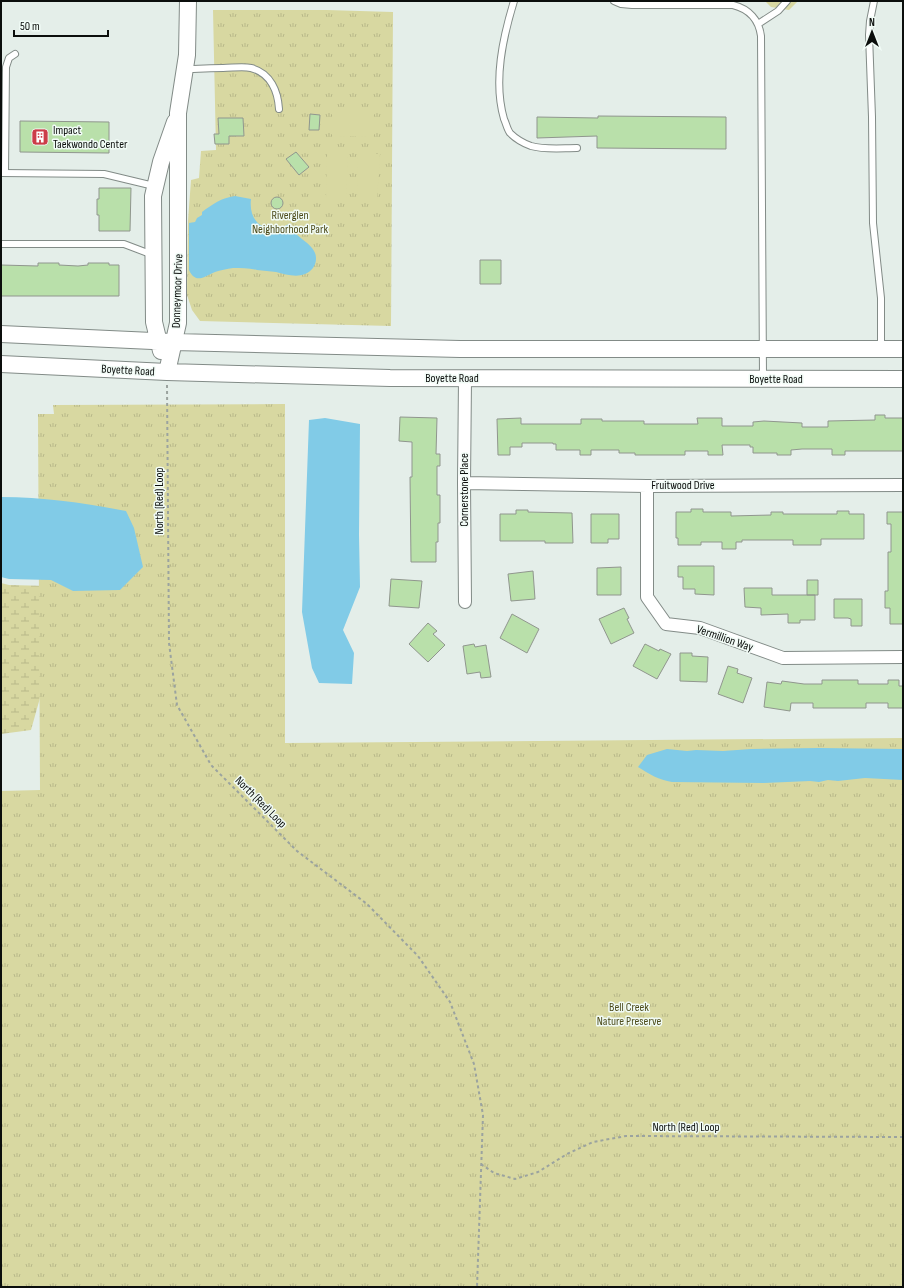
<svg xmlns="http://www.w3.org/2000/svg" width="904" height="1288" font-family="'Sofia Sans Condensed',sans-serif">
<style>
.wetland{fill:url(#wetland-marsh)}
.park{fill:url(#park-tufts)}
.garden{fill:#d8d8a1}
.water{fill:#81cbe7}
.building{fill:#b9e0aa;stroke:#90968e}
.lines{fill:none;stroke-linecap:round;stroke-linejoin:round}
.lane-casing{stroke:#828b87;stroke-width:8}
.street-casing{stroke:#828b87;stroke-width:14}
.secondary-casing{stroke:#828b87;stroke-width:18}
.path{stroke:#9ba39f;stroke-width:2;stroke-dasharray:3 3;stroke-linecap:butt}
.lane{stroke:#fff;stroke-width:6}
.street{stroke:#fff;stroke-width:12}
.secondary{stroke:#fff;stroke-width:16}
.labels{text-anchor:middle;stroke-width:3;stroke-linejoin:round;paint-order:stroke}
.poi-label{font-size:12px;fill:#0b0e0c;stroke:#f1fbf6;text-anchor:start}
.park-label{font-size:12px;fill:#4c4b1a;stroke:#f1fbf6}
.street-label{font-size:12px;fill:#0b0e0c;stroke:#f1fbf6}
</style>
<defs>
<pattern id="wetland-marsh" width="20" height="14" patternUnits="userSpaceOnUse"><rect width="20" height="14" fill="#d8d8a1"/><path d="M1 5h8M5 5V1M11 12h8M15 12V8" fill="none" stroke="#b8b889"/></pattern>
<pattern id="park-tufts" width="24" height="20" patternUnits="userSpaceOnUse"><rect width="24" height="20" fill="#d8d8a1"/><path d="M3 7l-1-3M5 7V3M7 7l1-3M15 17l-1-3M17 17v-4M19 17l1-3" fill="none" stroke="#b8b889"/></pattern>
</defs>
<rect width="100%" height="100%" fill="#e4eee9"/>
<path class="wetland" d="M1,583L9,585L49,586L47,673L31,730L1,734Z"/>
<path class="park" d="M213,10H327L393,12L391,326L200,321L192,310L187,295L188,221L191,180L199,178L201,151L216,150Z
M285,404V743L903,738V1287H1V791L40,790L38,414H54L53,405Z"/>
<path class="garden" d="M765,1H798L789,10L771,7Z
M332,111H374V137L332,136Z
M327,153H348L346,198H326Z
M358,154H380L377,199H357Z"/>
<path class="water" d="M235,196L251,199C248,224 267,235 289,224C294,237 310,241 315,253C317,258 316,264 313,268C303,280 288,275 276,272C270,271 263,271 257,270C249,268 241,268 233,268C227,269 220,270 215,272C205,276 196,285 189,270V223L195,222L197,218L202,215V212C213,204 221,198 235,196Z
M325,418L360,424L359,535L360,587L343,630L354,653L352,684L319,683L312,668L302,612L309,420Z
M1,497C45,497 83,503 126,511L134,528L143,567L120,590L73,591L51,580L9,579L1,577Z
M819,748L903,749V780L865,778L838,781L828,780L819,782L810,781L764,783L672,782C659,780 649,774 638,767L647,755L667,749L687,751L696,750L723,751L751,749Z"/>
<path class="building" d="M310,114L320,115L319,130H309Z
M598,116L726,117V149L597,148V136L537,138V117L598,118Z
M218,118H243L244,136H229V144H215L214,134H219Z
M20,121L109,122V153L20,152Z
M296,152L309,167L299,175L286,159Z
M99,188H131L130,231H99V215H97V199H99Z
M271 203a6 6 0 1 1 12 0a6 6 0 1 1-12 0Z
M480,260H501V284H480Z
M38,263H59V265L78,266L88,265V263H109V265H119V296H1V265L38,266Z
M875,415H885V418H903V451H845V455H832V449H802L791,450V455H777V453H753V447H750V445H722L723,455H708V451H685V455H635V453H619V450H591V455H580V450H556V444H553V443H522V447H510V455H498L497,419L521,418V424H581V419H602V421H644V424H698L697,418H722V426H753V422L764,421L802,423V427H828V421L875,420Z
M400,417L437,418L436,454H440V466H437V495H440V523H438V542H436V562H411L410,477H412V442L399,441Z
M691,509H703V512H731V516L771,515V512H783V514H837V511H849V514H864V539H821V545H793V540H742V542H736V549H722V542H701V545H678V538H676V512H691Z
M516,510H528V512L572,513L573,543H545V541H500V514H516Z
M887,512H903V624H890V608H885V591H888V552H891V524H887Z
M591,514H619V539H608V543H591Z
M678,566H714V595L695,594V589H683V577H678Z
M621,567V595H597V568Z
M533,571L535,599L511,601L508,574Z
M391,579L422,581L419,608L389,606Z
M807,580H818V595H807Z
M744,588H772V595H815V620H800V623H788V614L761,615V608L745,607Z
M834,599H862V626H851V619L848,618H834Z
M624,608L629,618L627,619L634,633L611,644L599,619Z
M512,614L539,629L527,653L500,638Z
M428,623L437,631L433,634L445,645L428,662L409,644Z
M474,644L475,647L486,645L491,677L481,678L480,672L467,674L463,646Z
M645,644L659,651L660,649L671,654L657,679L633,666Z
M680,653H692V656L708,657L707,682L680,681Z
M728,666L738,669L737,673L752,678L743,703L718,694Z
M822,680H858V684H888V680H899V686H903V708H888V703H866V708H813V703H791L790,711L764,707L767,682L781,684L782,681L804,684H822Z"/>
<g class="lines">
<g class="lane-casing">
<path id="lane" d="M514,1C503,37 493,81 504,119C506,123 507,129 510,133C515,138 523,143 531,146C545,150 562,148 577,148
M614,1L621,4L632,5H733C749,9 759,20 761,36L763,377
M874,1L870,21L869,35L872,117L873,223L881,298V348
M758,24L778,11L787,1
M185,69C198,69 211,68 223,68C232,68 243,66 251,68C271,73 278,92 279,109
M1,173L104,174L154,186
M5,173L6,67L9,58L15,54
M1,244H124L153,255"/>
</g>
<g class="street-casing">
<path id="street" d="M465,379L464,483L465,602
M464,483L647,486L903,485
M647,486V597L666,624L700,628L783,658L903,657"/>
</g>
<g class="secondary-casing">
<path id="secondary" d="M1,334L174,342L460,349H903
M161,351L154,322L153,196L161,162L175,122
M1,364L167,372L390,378L903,379
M167,372L178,323V113L187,55L188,1"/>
</g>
<path class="path" d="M167,385L169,643L177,705L211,765L297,851L367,904L418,956L450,1002L474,1064L483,1115L477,1287
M481,1164L494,1173L515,1179L538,1172L567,1154L593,1142L626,1136L903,1137"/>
<use href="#lane" class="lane"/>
<use href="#street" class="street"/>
<use href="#secondary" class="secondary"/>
</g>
<defs>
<g id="building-square" transform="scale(0.9)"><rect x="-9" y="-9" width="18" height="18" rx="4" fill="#cc3c48" stroke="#f1fbf6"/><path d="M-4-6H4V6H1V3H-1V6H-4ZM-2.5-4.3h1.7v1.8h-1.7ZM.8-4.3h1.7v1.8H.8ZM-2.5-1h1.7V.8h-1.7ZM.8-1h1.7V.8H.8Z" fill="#fff"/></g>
</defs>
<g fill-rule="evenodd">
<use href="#building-square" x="40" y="137"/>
</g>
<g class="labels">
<g class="poi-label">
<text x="53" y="134">Impact<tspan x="53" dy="14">Taekwondo Center</tspan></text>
</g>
<g class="park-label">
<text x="290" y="219">Riverglen<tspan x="290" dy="14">Neighborhood Park</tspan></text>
<text x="629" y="1011">Bell Creek<tspan x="629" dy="14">Nature Preserve</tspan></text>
</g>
<g class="street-label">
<text transform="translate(177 291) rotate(-88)" y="4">Donneymoor Drive</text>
<text transform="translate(128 370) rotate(3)" y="4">Boyette Road</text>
<text x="452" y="382">Boyette Road</text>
<text x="776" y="383">Boyette Road</text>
<text x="683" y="489">Fruitwood Drive</text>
<text transform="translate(464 490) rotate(-90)" y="4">Cornerstone Place</text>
<text transform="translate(159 501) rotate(-90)" y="4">North (Red) Loop</text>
<text transform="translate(725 638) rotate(19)" y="4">Vermillion Way</text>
<text transform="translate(261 802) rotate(45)" y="4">North (Red) Loop</text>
<text x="686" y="1131">North (Red) Loop</text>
</g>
</g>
<rect width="904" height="1288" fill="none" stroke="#0b0e0c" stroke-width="4"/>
<g transform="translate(872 32)" stroke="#f1fbf6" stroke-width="3" paint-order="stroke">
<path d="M0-3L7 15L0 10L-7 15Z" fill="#0b0e0c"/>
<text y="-6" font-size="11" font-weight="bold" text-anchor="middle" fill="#0b0e0c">N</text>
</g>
<path d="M14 30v6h94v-6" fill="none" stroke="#0b0e0c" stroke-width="2"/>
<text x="20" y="30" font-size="12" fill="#0b0e0c" stroke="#f1fbf6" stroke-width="3" paint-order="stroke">50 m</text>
</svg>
